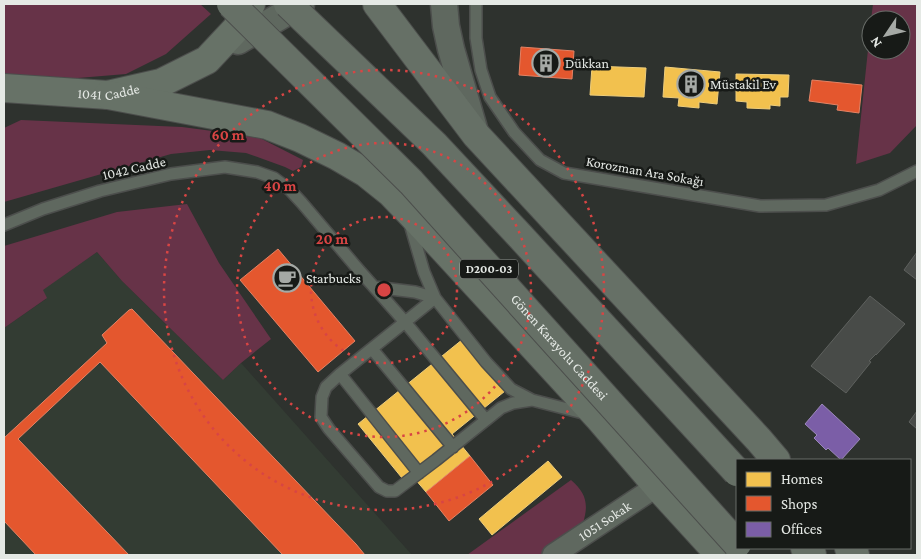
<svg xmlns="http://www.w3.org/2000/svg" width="921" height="559" font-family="'Crimson Pro',serif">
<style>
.built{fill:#333c33}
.green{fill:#673348}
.homes{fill:#f2c14e;stroke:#eecd7b}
.shops{fill:#e4572e;stroke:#e48365}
.offices{fill:#7b5ea7;stroke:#9b88ba}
.building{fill:#484b48;stroke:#5e615e}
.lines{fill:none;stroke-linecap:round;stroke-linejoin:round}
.service-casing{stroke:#4c4e4c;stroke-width:14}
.minor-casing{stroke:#4c4e4c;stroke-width:24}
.tertiary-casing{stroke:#4c4e4c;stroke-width:29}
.primary-casing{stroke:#4c4e4c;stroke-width:30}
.trunk-casing{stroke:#4c4e4c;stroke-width:30}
.service{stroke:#5f685f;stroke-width:11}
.minor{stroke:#5f685f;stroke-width:21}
.tertiary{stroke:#5f685f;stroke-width:26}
.primary{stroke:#677267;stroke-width:28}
.trunk{stroke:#667066;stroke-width:28}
.trunk-bridge-casing{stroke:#4c4e4c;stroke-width:30;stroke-linecap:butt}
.trunk-bridge{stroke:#667066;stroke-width:28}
.ring{fill:none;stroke:#d84544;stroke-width:2.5;stroke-dasharray:2.5 5}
.labels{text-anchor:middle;stroke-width:5;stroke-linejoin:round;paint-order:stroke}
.shield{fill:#171a17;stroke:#a7aba7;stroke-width:1}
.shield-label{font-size:12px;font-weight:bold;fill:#e5e9e5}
.poi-label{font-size:14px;fill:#e5e9e5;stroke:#171a17;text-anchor:start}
.street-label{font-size:14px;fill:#e5e9e5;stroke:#171a17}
.centre{fill:#d84544;stroke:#171a17;stroke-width:2.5}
.ring-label{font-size:15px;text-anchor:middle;font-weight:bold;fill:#d84544;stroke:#171a17;stroke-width:5;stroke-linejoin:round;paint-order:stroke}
</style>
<rect width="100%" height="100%" fill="#2e322e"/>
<path class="built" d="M97,252L122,281L223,380L241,363L412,555H4V328L46,299L42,290Z"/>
<path class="green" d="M4,4H200L211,14L166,54L126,74L66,79L4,74Z
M873,4H917V125L890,153L856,164L871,21V50H901V20H871Z
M21,120L182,127L258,137L303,160L301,167L293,171L285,167L246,153L210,150L171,154L4,202V128Z
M187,204L219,263L271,339L241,363L223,380L122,281L97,252L43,290L47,298L4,328V246L117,212Z
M571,480C586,493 589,504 583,523L544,555H467Z"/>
<path class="homes" d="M592,66L646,68L644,97L590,95Z
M665,67L720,72L717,104L699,102V108L678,106L679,98L663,97Z
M736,74L789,75L788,97H780V106L770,105V109L747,108V102L736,101Z
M468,335L510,387L452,434L470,456L426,492L409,472L402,478L358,424Z
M548,461L562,477L492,535L479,519Z"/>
<path class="shops" d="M521,47L574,51L572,79L519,75Z
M812,80L862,85L859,113L837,110L838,105L809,101Z
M278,249L355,341L318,372L240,280Z
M132,309L356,544L365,555H283L100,362L18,439L129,555H36L4,521V438L107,343L102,335L129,310Z
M470,456L493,485L449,521L426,492Z"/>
<path class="offices" d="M822,404L860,439L841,460L828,448L826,450L814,438L817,435L805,424Z"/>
<path class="building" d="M917,252V280L904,270Z
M870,296L905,324L876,355V354L869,361L871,362L846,393L811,366Z
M917,411V429L909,422Z"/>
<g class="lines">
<g class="service-casing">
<path id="service" d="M476,4V38L481,70L490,97L514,132L540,160L564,173L760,206L826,205L879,190L917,171
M410,224L424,272L435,298L340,374L326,387L322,397L321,417L329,429L379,487L387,491H395L436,460L501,408L513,403L532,400
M4,225L43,209L100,191L171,174L225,167L257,172L274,178L290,190L302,203L358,269L405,322L486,420
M374,287L415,292L435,298L486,362L511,389L532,400L587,414
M372,349L453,447
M340,374L419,473"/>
</g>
<g class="minor-casing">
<g id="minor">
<path id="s1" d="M553,555L657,486"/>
</g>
</g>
<g class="tertiary-casing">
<path id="tertiary" d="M444,4L446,26L451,49L475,132
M238,41L301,4"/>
</g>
<g class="primary-casing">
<g id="primary">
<path id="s2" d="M4,88L108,95L161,83L207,60L236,29L251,4"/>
<path d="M108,95L267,125L300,138L337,156L366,173L391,193L414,217L598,417L657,486L720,555"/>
</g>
</g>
<g class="trunk-casing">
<path id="trunk" d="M377,4L476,135L759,440L776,460
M805,548L812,555
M849,548L855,555"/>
</g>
<use href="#service" class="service"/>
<use href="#minor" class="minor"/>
<use href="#tertiary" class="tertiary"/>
<use href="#primary" class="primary"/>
<use href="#trunk" class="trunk"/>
<g class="trunk-bridge-casing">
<g id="trunk-bridge">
<path id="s3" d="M231,4L411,182L737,544"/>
<path d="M288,4L434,144L520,236L737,472"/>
</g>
</g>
<use href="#trunk-bridge" class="trunk-bridge"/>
</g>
<g class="ring">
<circle cx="384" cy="290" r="73"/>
<circle cx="384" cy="290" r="147"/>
<circle cx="384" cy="290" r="220"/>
</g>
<defs>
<g id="building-ring" transform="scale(1.4375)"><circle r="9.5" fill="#171a17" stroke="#a5a9a5" stroke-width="1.5"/><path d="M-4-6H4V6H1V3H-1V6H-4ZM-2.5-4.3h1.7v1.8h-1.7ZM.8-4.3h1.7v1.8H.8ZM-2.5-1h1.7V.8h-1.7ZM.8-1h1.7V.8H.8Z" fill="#a5a9a5"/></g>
<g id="cafe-ring" transform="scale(1.4375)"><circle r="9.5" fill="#171a17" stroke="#a5a9a5" stroke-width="1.5"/><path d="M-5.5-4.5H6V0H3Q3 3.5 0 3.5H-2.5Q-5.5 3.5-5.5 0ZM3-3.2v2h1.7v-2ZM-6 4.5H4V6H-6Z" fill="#a5a9a5"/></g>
</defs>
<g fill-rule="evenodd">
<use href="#building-ring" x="546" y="63"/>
<use href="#building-ring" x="691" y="84"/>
<use href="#cafe-ring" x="287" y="278"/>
</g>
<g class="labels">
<rect class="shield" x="460" y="259.5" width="58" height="19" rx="4"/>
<g class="shield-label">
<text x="489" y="273">D200-03</text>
</g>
<g class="poi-label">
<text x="565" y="68">Dükkan</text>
<text x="710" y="89">Müstakil Ev</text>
<text x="306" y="283">Starbucks</text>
</g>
<g class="street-label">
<text dy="5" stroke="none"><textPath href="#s2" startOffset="105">1041 Cadde</textPath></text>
<text transform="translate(134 168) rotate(-13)" y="5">1042 Cadde</text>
<text transform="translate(645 171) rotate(10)" y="5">Korozman Ara Sokağı</text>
<text dy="5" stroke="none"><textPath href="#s3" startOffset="475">Gönen Karayolu Caddesi</textPath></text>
<text dy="5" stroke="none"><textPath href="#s1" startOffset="62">1051 Sokak</textPath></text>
</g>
</g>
<circle cx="384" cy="290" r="8" class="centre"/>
<g class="ring-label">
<text x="228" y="140">60 m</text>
<text x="280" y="191">40 m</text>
<text x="332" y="244">20 m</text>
</g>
<rect width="921" height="559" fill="none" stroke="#e5e9e5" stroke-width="10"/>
<rect x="736" y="459" width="175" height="90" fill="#171a17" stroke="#696d69"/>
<rect x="746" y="472" width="25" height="15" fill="#f2c14e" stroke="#696d69"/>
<text x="781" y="484" font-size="15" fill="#e5e9e5">Homes</text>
<rect x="746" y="496" width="25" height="15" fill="#e4572e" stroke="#696d69"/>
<text x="781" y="509" font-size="15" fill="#e5e9e5">Shops</text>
<rect x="746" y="522" width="25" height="15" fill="#7b5ea7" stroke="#696d69"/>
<text x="781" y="534" font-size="15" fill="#e5e9e5">Offices</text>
<g transform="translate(886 35) rotate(235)"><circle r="24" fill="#171a17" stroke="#696d69"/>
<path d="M0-4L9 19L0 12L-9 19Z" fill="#a5a9a5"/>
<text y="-8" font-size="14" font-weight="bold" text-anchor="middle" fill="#e5e9e5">N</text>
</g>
</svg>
